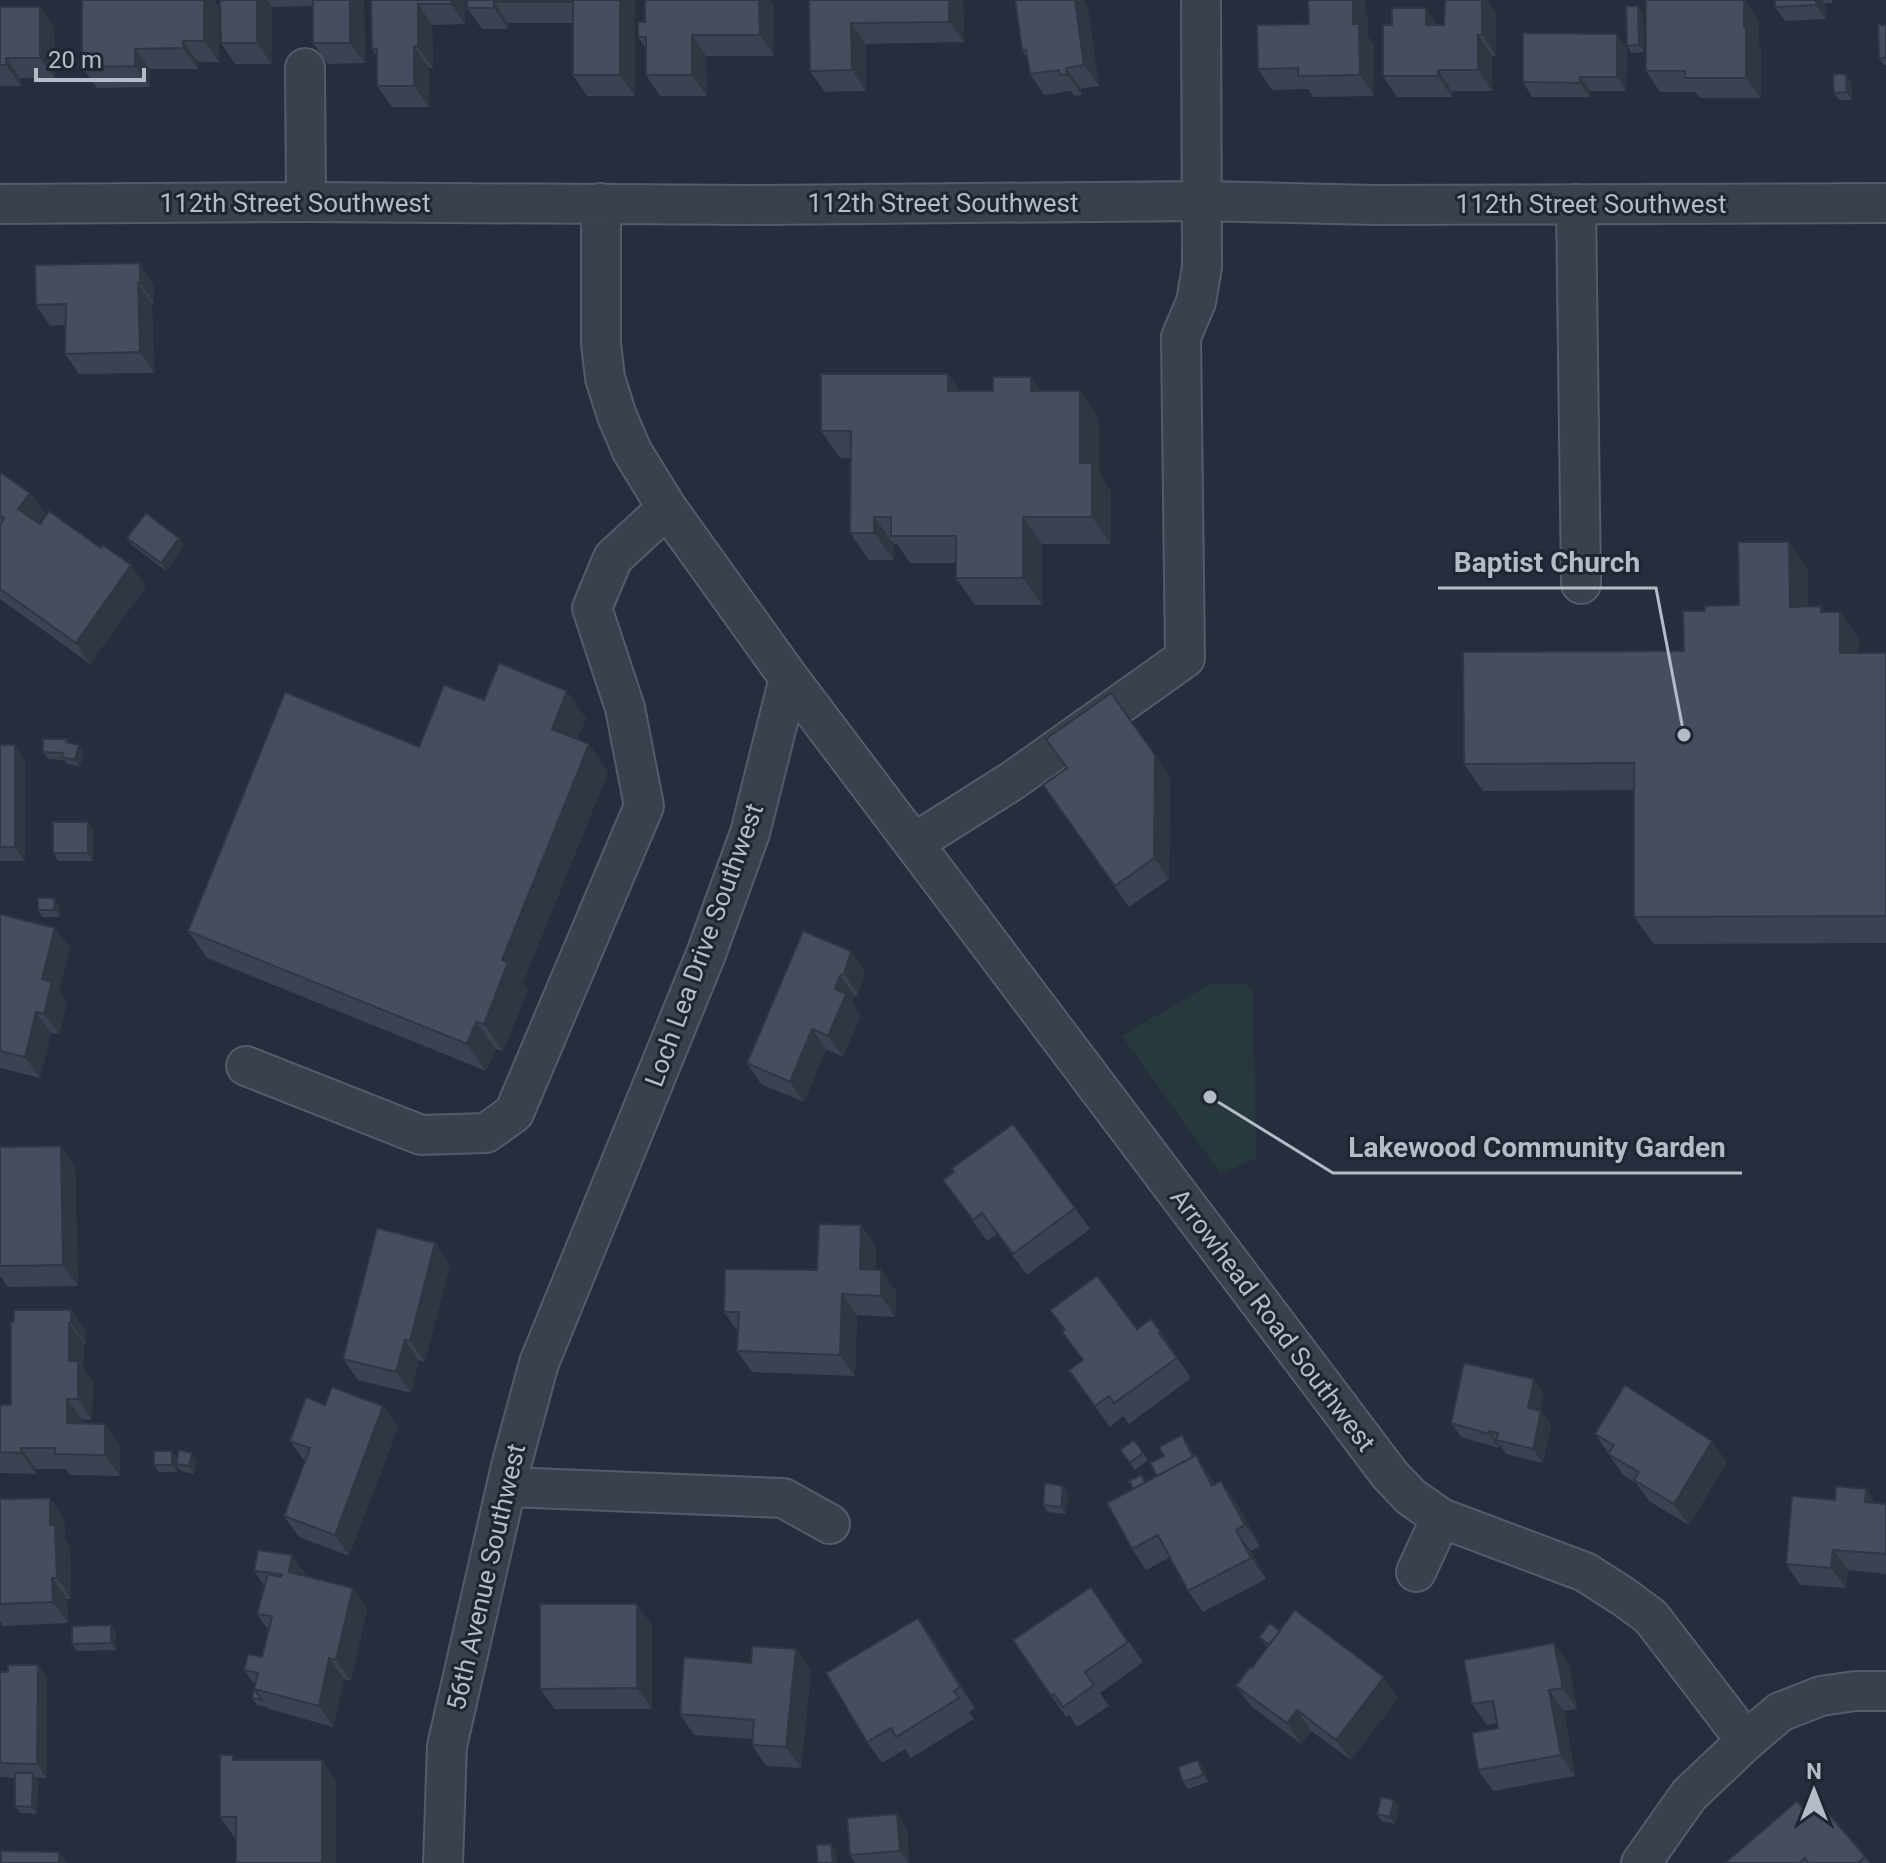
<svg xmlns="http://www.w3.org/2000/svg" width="1886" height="1863" font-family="Roboto,sans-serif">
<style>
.green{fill:#28393e}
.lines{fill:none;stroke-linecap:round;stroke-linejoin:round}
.minor-casing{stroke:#555b68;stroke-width:42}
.minor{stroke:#3a404d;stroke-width:38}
.wall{fill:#3b4251}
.shaded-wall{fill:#303642}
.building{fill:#454d5e;stroke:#303642;stroke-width:2}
.labels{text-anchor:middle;stroke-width:6;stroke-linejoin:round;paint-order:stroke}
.street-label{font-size:26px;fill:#b6bbc8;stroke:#1f2532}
.leader{fill:none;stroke:#b6bbc8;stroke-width:3}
.callout-dot{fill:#b6bbc8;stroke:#1f2532;stroke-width:3}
.callout-label{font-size:28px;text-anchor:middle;font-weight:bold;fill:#b6bbc8;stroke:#1f2532;stroke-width:6;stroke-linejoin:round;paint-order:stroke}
</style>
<rect width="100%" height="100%" fill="#262d3d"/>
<path class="green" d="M1210,984H1245L1253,991L1256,1158L1221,1174L1122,1036Z"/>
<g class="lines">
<g class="minor-casing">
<path id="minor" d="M305,68L306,202
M601,203V343L605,378L617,416L632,451L667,508L789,678L1390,1475L1411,1497L1441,1518L1585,1572L1624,1597L1651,1617L1746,1741
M0,204L306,202L749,205L1202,201L1374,205L1886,203
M1576,204L1581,584
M914,843L1012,781L1185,658L1181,337L1196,302L1202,267L1201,0
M246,1066L421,1135L486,1133L514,1113L644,806L625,708L592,608L613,558L667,508
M508,1487L783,1498L830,1524
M1416,1572L1441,1518
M443,1863L447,1746L511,1466L539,1363L706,954L750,833L789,678
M1641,1863L1689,1795L1746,1741L1780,1712L1821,1696L1855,1691H1886"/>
</g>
<use href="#minor" class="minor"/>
</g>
<path class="wall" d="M82,0H214L219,6V62H198V69H150V87L97,88L82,67Z
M220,0H364L365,63L328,64L313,43V6L272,7V64H235L221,43Z
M371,0H465V24L432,25L433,68H429V107H392L377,86V56L372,49Z
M467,0H635V96H587L573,75V23H508V29H482L467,8Z
M645,0H770L774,6V56H706L707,96H660L646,75V49L638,37L645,22Z
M809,0H963L964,42L866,44V91L825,92L810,71Z
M1015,0H1083L1088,9L1099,86L1081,89L1082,95L1074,96L1071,91L1044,95L1030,74L1027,58L1022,50Z
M1365,0V13L1368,18V37L1374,45V96L1313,97L1308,89L1272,90L1258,69L1309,24Z
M1744,0L1759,21V44L1761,48V98H1700L1695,92H1660L1646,71Z
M1775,0H1832V3H1825L1826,19L1785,21L1775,7Z
M0,7L54,27L55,78H20L21,86H0Z
M1496,12V56H1492V91H1452V97H1397L1383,76L1392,25H1444Z
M1643,14L1644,52L1632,53L1627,46Z
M1886,25V65H1884L1879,58Z
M1627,48L1626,91H1590V97H1532L1523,82Z
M1851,81L1852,100H1839L1834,93Z
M140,263L154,284V304H152L154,373L79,374L65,354L66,325L50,326L36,305Z
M948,374L960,391H993L1031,377L1041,391H1080L1099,418V473L1111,491V544H1042V605H975L956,578V563H910L897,544H894V560H869L850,533L851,458H840L821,431Z
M0,472L45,513L38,523L146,586L90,664L0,599Z
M127,538L184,545L166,571L132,545Z
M1789,542L1808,569V607L1821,606L1825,612H1840L1859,640V653H1886V943L1654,944L1634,917V790L1483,791L1464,764L1684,651L1705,611L1739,605Z
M484,700L586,718L577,740L589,744L608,772L523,983L528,990L503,1051L496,1049L486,1071L207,958L188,931L419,747Z
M67,739L70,743L79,745L84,752L80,767L67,764L64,760L48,759L43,752Z
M0,745L25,760V861H0Z
M1067,768L1170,776L1169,879L1129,907L1043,785Z
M93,829V861H58L53,853Z
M59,905L60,917H43L38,910Z
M0,914L70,948L59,991L67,1003L59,1034L51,1033L40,1078L0,1068Z
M851,951L865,972L858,995L855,996L852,1003L861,1015L843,1057L826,1049L804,1102L761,1084L747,1063Z
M61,1146L75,1167L78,1286L8,1287L0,1276V1147Z
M943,1180L1075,1208L1090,1229L1027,1275L997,1234L987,1241Z
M861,1225L876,1246L875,1270L896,1291L895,1317L857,1315L855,1376L752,1372L737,1351L738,1332L724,1312L817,1270Z
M450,1264L425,1362L419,1360L411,1393L358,1380L343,1359Z
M71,1310L86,1331V1344H84L83,1368L93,1382L92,1420L82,1419V1423L120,1445V1476L70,1475L65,1469H36V1474L0,1473V1405H11Z
M1050,1310L1137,1329L1175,1352L1174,1353L1191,1378L1129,1424L1123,1416L1110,1427L1069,1370L1083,1360Z
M1544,1393L1540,1410L1551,1425L1543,1463L1506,1454L1500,1445L1499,1448L1461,1437L1451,1423Z
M325,1405L383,1406L398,1427L349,1556L299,1537L284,1516L305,1462L290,1441Z
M1595,1434L1727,1462L1689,1525L1649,1501L1636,1483L1623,1475Z
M1134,1440L1148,1460L1135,1470L1120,1450Z
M1187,1442L1194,1456L1210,1476L1215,1484L1221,1481L1236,1502L1260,1546L1251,1551L1266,1579L1203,1612L1188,1591L1170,1557L1146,1570L1132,1549L1146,1482L1157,1476L1164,1456Z
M177,1458L197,1460L194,1474L181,1471L177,1466V1472H159L154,1465Z
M1063,1486L1068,1493L1066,1514L1048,1512L1043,1505Z
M0,1499L64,1519L65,1539L70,1546L71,1599H67L68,1623L3,1626L0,1621Z
M1876,1503L1886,1504V1574L1848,1570L1846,1588L1800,1585L1786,1564Z
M292,1555L307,1577L353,1588L367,1609L351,1681L344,1679L333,1727L269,1709L267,1707L257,1705L252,1698L255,1686L244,1670L262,1657L268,1630L257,1614L264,1585L254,1571Z
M1091,1587L1143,1662L1100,1693L1109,1706L1077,1727L1069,1715L1066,1717L1013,1640Z
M918,1618L932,1638L975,1708L969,1712L974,1719L911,1758L905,1749L882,1763L867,1742Z
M111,1625L116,1632V1650L77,1651L72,1644Z
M652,1625V1709H555L540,1689Z
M1280,1631L1398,1698L1351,1760L1311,1731L1301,1744L1251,1706L1236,1686L1252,1668L1267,1647L1259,1637Z
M1569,1664L1577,1709L1564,1711L1575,1776L1493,1791L1478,1770L1498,1728L1497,1723L1487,1725L1472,1704Z
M38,1665L47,1679V1778H36L38,1780L37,1814L20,1813L15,1806V1778L0,1777V1672H8Z
M811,1670L801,1768L766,1766L752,1745V1739L694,1735L680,1714Z
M233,1755L236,1760L336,1780V1863L235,1838L220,1817Z
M1203,1767L1208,1782L1188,1789L1183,1782Z
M1394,1800L1399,1807L1395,1824L1382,1821L1377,1814Z
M1804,1809L1865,1856L1870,1863H1725Z
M907,1828L909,1863H855L850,1855Z"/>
<path class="shaded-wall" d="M204,0H214L219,6V62L204,41Z
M257,0H267L272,7V64L257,43Z
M350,0H364L365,63L350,43Z
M451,0H465V24L451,4Z
M620,0H635V96L620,75Z
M759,0H770L774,6V56L760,35Z
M949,0H963L964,42L949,22Z
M1075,0H1083L1088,9L1099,86L1084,65Z
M1352,0H1365V13L1368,18V37L1374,45V96L1360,75L1353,24Z
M1482,0H1488L1496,12V56L1482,35Z
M1744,0L1759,21V44L1761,48V98L1746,78Z
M1816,0H1823L1825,3L1826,19L1816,5Z
M494,2L508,23V29L494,8Z
M418,4L432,25L433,68L418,47Z
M1638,6L1643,14L1644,52L1639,45Z
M40,7L54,27L55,78L40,58Z
M1426,8L1440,29L1426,25Z
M851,23L866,44V91L852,70Z
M1617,34L1627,48L1626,91L1617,77Z
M692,35L706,56L707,96L692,75Z
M1478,35L1492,56V91L1478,70Z
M183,41L198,62V69L183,48Z
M414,47L429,68V107L414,86Z
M135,49L150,69V87L135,66Z
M6,58L20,78L21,86L6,65Z
M1066,68L1081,89L1082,95L1067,74Z
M1438,70L1452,91V97L1438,76Z
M1846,74L1851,81L1852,100L1847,92Z
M1580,77L1590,91V97L1580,83Z
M140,263L154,284V304L140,283Z
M138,283L152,304L154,373L140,352Z
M948,374L967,402L948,391Z
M1031,377L1050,404L1031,391Z
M1080,391L1099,418V473L1111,491V544L1092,517L1080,463Z
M30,493L45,513L33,530L18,509Z
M874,517L894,544V560L874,533Z
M1023,517L1042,544V605L1023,578Z
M179,538L184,545L166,571L161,563Z
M1789,542L1808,569L1809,634L1790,607Z
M131,565L146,586L90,664L76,643Z
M1821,606L1840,633V612L1859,640V680L1840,653L1821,612Z
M567,691L586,718L571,756L552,729Z
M589,744L608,772L523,983L528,990L503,1051L484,1024L502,960Z
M15,745L25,760V861L15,847Z
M79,745L84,752L80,767L75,760Z
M1155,755L1170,776L1169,879L1154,858Z
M88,822L93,829V861L88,853Z
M54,898L59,905L60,917L55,910Z
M55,928L70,948L59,991L67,1003L59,1034L44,1014L42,979Z
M851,951L865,972L858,995L844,974Z
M840,976L855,996L852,1003L861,1015L843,1057L828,1036L835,989Z
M36,1012L51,1033L40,1078L25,1057Z
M476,1022L496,1049L486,1071L467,1044Z
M812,1029L826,1049L804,1102L790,1082Z
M61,1146L75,1167L78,1286L63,1265Z
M861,1225L876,1246L874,1290L860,1269Z
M435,1243L450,1264L425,1362L410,1341Z
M881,1270L896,1291L895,1317L881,1296Z
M842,1294L857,1315L855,1376L840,1355Z
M71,1310L86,1331V1344L71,1323Z
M69,1323L84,1344L83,1368L93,1382L92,1420L78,1399L69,1361Z
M1160,1331L1175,1352L1173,1354L1159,1333Z
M405,1340L419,1360L411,1393L396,1372Z
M1534,1379L1544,1393L1537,1422L1528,1408Z
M67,1399L82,1419L81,1444L67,1423Z
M383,1406L398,1427L349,1556L335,1535Z
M1541,1411L1551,1425L1543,1463L1533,1449Z
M105,1424L120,1445V1476L105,1455Z
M1489,1431L1499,1445V1448L1489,1434Z
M1712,1441L1727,1462L1689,1525L1674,1504Z
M21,1448L36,1469V1474L21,1453Z
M172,1451L177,1458V1472L172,1465Z
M192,1453L197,1460L194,1474L189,1466Z
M1196,1455L1210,1476L1227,1507L1212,1486Z
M1221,1481L1236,1502L1260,1546L1245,1525Z
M1063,1486L1068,1493L1066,1514L1061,1507Z
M1866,1489L1881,1510L1865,1502Z
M50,1498L64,1519L65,1539L70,1546L71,1599L57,1578L50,1525Z
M1236,1530L1251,1551L1266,1579L1251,1558Z
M1833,1550L1848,1570L1846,1588L1831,1568Z
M292,1555L307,1576L303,1593L289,1572Z
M52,1578L67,1599L68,1623L53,1602Z
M353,1588L367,1609L351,1681L336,1660Z
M637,1604L652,1625V1709L637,1688Z
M918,1618L932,1638L975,1708L960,1687Z
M111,1625L116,1632V1650L111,1643Z
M1554,1643L1569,1664L1577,1709L1563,1688Z
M796,1649L811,1670L801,1768L786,1747Z
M329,1658L344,1679L333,1727L319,1706Z
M38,1665L47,1679V1778L37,1764Z
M1384,1677L1398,1698L1351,1760L1336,1740Z
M1549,1690L1564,1711L1575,1776L1561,1755Z
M1297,1710L1311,1731L1301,1744L1287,1723Z
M322,1760L336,1780V1863H322Z
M1198,1760L1203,1767L1208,1782L1203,1775Z
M33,1773L38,1780L37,1814L32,1807Z
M1394,1800L1399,1807L1395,1824L1390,1817Z
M897,1814L907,1828L909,1863H908L900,1851Z
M831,1844L836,1851L837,1863H833Z
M59,1852L67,1863H59Z"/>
<path class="building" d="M82,0H204V41H183V48L135,49V66L82,67Z
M220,0H257V43H221Z
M313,0H350V43H313Z
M371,0H451V4H418V47H414V86H377V49H372Z
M467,0H620V75H573V2H494V8H467Z
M645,0H759L760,35H692V75H646V37H638V22H645Z
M809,0H949V22L851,23L852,70L810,71Z
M1015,0H1075L1084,65L1066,68L1067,74L1060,75L1059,70L1030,74L1026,50H1022Z
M1308,0H1353V24H1359L1360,75L1298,76V68L1258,69L1257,25L1309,24Z
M1445,0H1482V35H1478V70H1438V76H1383V25H1392V8H1426V25H1444Z
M1646,0H1744V27H1746V78H1685V71H1646Z
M1775,0H1816V5L1775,7Z
M1626,6H1638L1639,45L1627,46Z
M0,7H40V58H6V65H0Z
M1878,25H1886V58H1879Z
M1523,33L1617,34V77H1580V83L1523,82Z
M1833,74H1846L1847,92L1834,93Z
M140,263V283H138L140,352L65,354L66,304L36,305L35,265Z
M821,374H948V391H993V377H1031V391H1080V463H1092V517H1023V578H956V536H891V517H874V533H850L851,431H821Z
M0,472L30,493L18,509L40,524L49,511L101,548L103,545L131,565L76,643L0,589V525L4,518L0,515Z
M146,513L179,538L161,563L127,538Z
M1738,542H1789L1790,607L1821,606V612H1840V653H1886V916L1634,917V763L1464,764L1463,652L1684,651L1683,611H1705V606L1739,605Z
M499,663L567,691L552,729L589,744L502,960L508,963L484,1024L476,1022L467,1044L188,931L285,692L419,747L444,685L484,700Z
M1111,693L1155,755L1154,858L1115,886L1043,785L1067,768L1046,739Z
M43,739H67L66,742L79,745L75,760L62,757L63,753L43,752Z
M0,745H15V847H0Z
M53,822H88V853H53Z
M38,898H54L55,910H38Z
M0,914L55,928L42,979L52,982L44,1014L36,1012L25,1057L0,1051Z
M803,931L851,951L844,974L840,976L835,989L846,994L828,1036L812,1029L790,1082L747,1063Z
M1013,1124L1075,1208L1013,1254L982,1213L973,1220L943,1180L954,1172L951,1169Z
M61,1146L63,1265L0,1266V1147Z
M819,1224L861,1225L860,1269L881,1270V1296L842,1294L840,1355L737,1351L739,1312H724L725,1269L817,1270Z
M377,1228L435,1243L410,1341L405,1340L396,1372L343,1359Z
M1097,1276L1137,1329L1151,1319L1160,1331L1159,1333L1177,1358L1114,1403L1109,1396L1095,1406L1069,1370L1083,1360L1062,1332L1065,1330L1050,1310Z
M14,1310H71V1323H69V1361H78V1399H67V1423L105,1424V1455L55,1454V1448H21V1453L0,1452V1405H11V1322H14Z
M1464,1363L1534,1379L1528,1408L1541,1411L1533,1449L1496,1440L1498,1433L1489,1431V1434L1451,1423Z
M1625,1385L1712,1441L1674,1504L1634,1480L1639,1472L1608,1454L1614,1445L1595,1434Z
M332,1387L383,1406L335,1535L284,1516L310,1448L290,1441L306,1397L325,1405Z
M1182,1435L1193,1457L1157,1476L1150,1463L1164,1456L1159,1447Z
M1134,1440L1143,1453L1130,1463L1120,1450Z
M179,1450L192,1453L189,1466L176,1464Z
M154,1451H172V1465H154Z
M1196,1455L1212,1486L1221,1481L1245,1525L1236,1530L1251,1558L1188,1591L1158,1535L1132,1549L1107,1503Z
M1141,1475L1145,1482L1133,1489L1129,1481Z
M1045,1483L1063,1486L1061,1507L1043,1505Z
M1836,1486L1866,1489L1865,1502L1886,1504V1554L1833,1550L1831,1568L1786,1564L1792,1496L1835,1500Z
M50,1498V1525H55L57,1578H52L53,1602L0,1604V1499Z
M258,1550L292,1555L289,1572L353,1588L336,1660L329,1658L319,1706L254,1689L258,1673L244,1670L248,1654L262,1657L272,1616L257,1614L268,1574L281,1577L282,1574L254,1571Z
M1091,1587L1128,1642L1085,1672L1094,1685L1063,1707L1054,1694L1051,1696L1013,1640Z
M540,1604H637V1688L540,1689Z
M1295,1610L1384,1677L1336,1740L1297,1710L1287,1723L1236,1686L1250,1667L1252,1668Z
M918,1618L960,1687L954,1691L959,1698L896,1737L891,1728L867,1742L826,1673Z
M1270,1623L1280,1631L1269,1645L1259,1637Z
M111,1625V1643L72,1644V1626Z
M1554,1643L1563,1688L1549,1690L1561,1755L1478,1770L1472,1733L1498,1728L1493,1701L1472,1704L1464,1660Z
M752,1646L796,1649L786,1747L752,1745L754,1720L680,1714L684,1657L751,1663Z
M8,1665H38L37,1764L0,1763V1672H8Z
M254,1689L262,1700L252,1698Z
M220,1755H233V1760H322V1863H236V1817H220Z
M1198,1760L1203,1775L1183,1782L1178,1767Z
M15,1773H33L32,1807L15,1806Z
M1381,1797L1394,1800L1390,1817L1377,1814Z
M1816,1799L1865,1856L1858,1863H1809L1805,1858L1799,1863H1725L1797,1801L1804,1809Z
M897,1814L900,1851L850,1855L847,1818Z
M831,1844L833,1863H818L816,1845Z
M1,1851L59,1852V1863H1Z"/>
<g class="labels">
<g class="street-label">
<text x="295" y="212">112th Street Southwest</text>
<text x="943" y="212">112th Street Southwest</text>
<text x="1591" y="213">112th Street Southwest</text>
<text transform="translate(704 945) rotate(-70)" y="9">Loch Lea Drive Southwest</text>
<text transform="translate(1273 1320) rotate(53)" y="9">Arrowhead Road Southwest</text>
<text transform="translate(486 1577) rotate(-77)" y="9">56th Avenue Southwest</text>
</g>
</g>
<path class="leader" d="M1684 735L1656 588H1438M1210 1097L1333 1173H1742"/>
<g class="callout-dot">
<circle cx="1684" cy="735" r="8"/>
<circle cx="1210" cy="1097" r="8"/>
</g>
<g class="callout-label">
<text x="1547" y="572">Baptist Church</text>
<text x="1537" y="1157">Lakewood Community Garden</text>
</g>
<g transform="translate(1814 1791)" stroke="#1f2532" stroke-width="6" paint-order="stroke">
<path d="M0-6L14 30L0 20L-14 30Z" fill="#b6bbc8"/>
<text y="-12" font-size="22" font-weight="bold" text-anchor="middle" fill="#b6bbc8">N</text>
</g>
<path d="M36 68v12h108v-12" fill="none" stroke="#b6bbc8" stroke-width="4"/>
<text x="48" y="68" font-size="24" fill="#b6bbc8" stroke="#1f2532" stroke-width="6" paint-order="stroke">20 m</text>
</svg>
